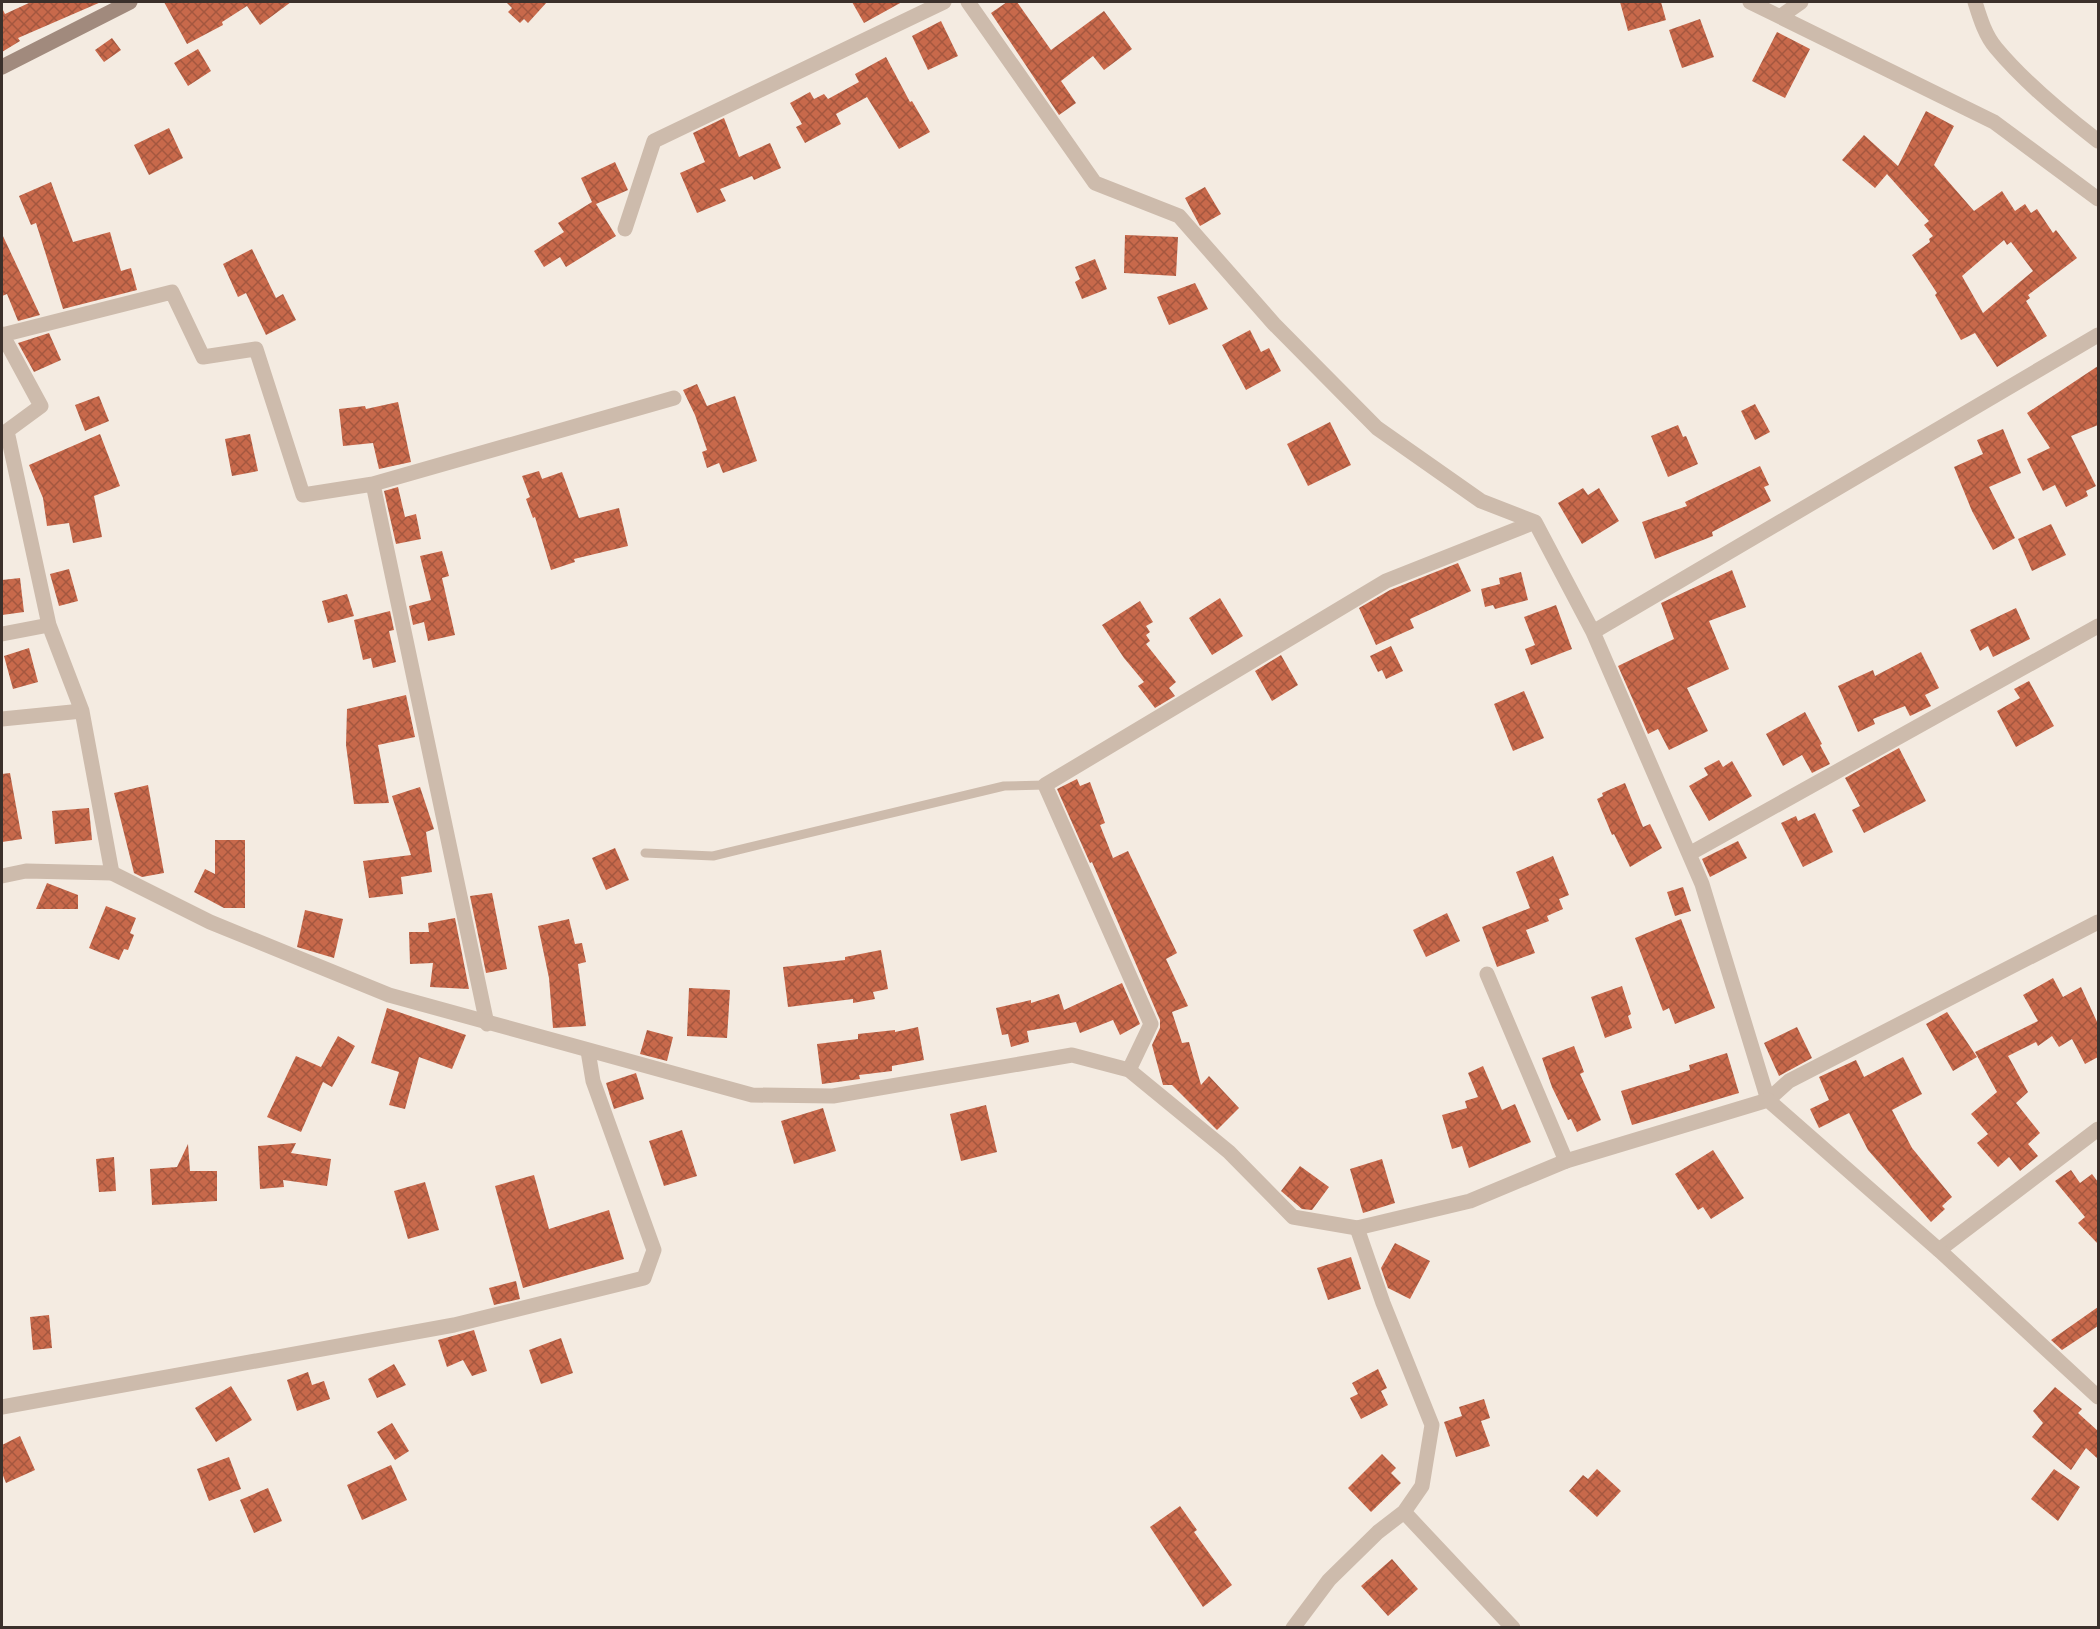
<svg xmlns="http://www.w3.org/2000/svg" width="2100" height="1629" font-family="Barlow,sans-serif">
<style>
.building{fill:url(#building-cross-hatch);fill-rule:evenodd}
.lines{fill:none;stroke-linecap:round;stroke-linejoin:round}
.service{stroke:#cdbbac;stroke-width:9}
.minor{stroke:#cdbbac;stroke-width:15}
.tertiary{stroke:#cdbbac;stroke-width:15}
.secondary{stroke:#a18a7d;stroke-width:15}
</style>
<defs>
<pattern id="building-cross-hatch" width="8" height="8" patternUnits="userSpaceOnUse" patternTransform="scale(1.5)"><rect width="8" height="8" fill="#c8694b"/><path d="M0 0l8 8M0 8l8-8" fill="none" stroke="#a4573f"/></pattern>
</defs>
<rect width="100%" height="100%" fill="#f4ebe1"/>
<path class="building" d="M31,2H101L18,38L20,41L2,52V8L5,14Z
M164,2H291L260,25L247,6L222,22L223,25L187,44Z
M506,2H547L528,23L524,19L520,23L508,12L512,8Z
M852,2H902L864,23Z
M1007,2H1017L1051,50L1104,11L1132,49L1104,70L1093,56L1061,81L1076,103L1059,115L991,13Z
M1620,2H1661L1666,20L1628,31Z
M1700,19L1714,57L1682,68L1669,30Z
M941,21L958,56L928,70L912,36Z
M1777,32L1810,49L1785,98L1752,81Z
M112,38L121,50L104,62L95,50Z
M198,49L211,71L188,86L174,63Z
M886,57L910,102L912,101L930,132L899,149L867,97L836,114L841,124L805,143L796,127L802,124L790,103L810,92L814,99L824,94L828,99L859,82L855,74Z
M1926,111L1954,126L1934,165L1974,211L2002,191L2015,211L2025,204L2031,213L2037,209L2053,233L2056,230L2077,258L2028,295L2030,298L2026,301L2047,336L1997,367L1975,333L1961,340L1935,295L1937,293L1912,255L1930,242L1929,239L1933,236L1924,225L1929,221L1887,174L1875,188L1842,160L1864,135L1898,166ZM2004,240L2007,245L2011,242L2033,271L1983,313L1962,276Z
M724,118L739,157L770,143L781,168L754,180L752,176L720,189L726,201L697,213L680,173L705,162L693,133Z
M169,128L183,158L149,175L134,145Z
M615,162L628,190L596,204L616,236L566,267L560,257L544,267L534,251L564,232L558,223L592,202L581,178Z
M51,182L73,242L110,232L121,271L131,268L137,290L63,309L36,223L31,225L19,196Z
M1205,187L1221,214L1200,226L1185,198Z
M2,234L40,315L18,321L7,294L2,296Z
M1125,235L1178,237L1176,276L1124,273Z
M252,249L276,298L283,294L296,320L266,335L246,293L238,297L223,264Z
M1095,259L1107,289L1082,299L1075,282L1080,279L1075,267Z
M1195,283L1208,309L1169,325L1157,297Z
M1250,330L1261,352L1269,348L1281,371L1246,390L1222,345Z
M49,333L61,360L34,372L18,343Z
M2098,366V425L2071,436L2096,486L2086,491L2088,496L2066,507L2055,485L2043,491L2027,459L2050,448L2027,413Z
M697,384L707,406L735,396L757,461L723,473L719,463L707,468L702,452L707,450L695,415L683,390Z
M99,396L109,421L85,431L75,405Z
M398,402L411,462L379,469L373,443L343,446L339,409L365,406L366,409Z
M1755,404L1770,432L1755,440L1741,411Z
M1330,422L1351,465L1308,486L1287,444Z
M1678,425L1683,437L1686,436L1698,464L1668,477L1651,436Z
M2003,429L2021,473L1989,487L2015,538L1993,550L1972,511L1954,467L1983,454L1977,440Z
M100,434L120,486L94,496L102,537L73,543L69,523L47,526L43,498L29,465Z
M250,434L258,471L232,476L225,439Z
M1760,466L1769,485L1764,487L1771,501L1712,532L1713,536L1655,559L1642,522L1687,506L1685,502Z
M539,471L542,479L562,472L579,518L619,508L628,546L574,559L575,562L551,570L535,517L533,518L526,499L530,497L522,476Z
M398,487L405,517L416,514L421,539L396,544L384,491Z
M1583,488L1588,495L1599,488L1619,521L1582,544L1558,503Z
M2051,524L2066,555L2032,571L2018,539Z
M442,551L449,576L442,578L455,635L428,641L424,622L413,625L409,606L431,600L420,556Z
M1458,563L1471,591L1410,619L1414,628L1376,645L1359,608L1390,590Z
M69,569L78,601L59,606L50,574Z
M1732,570L1746,607L1709,621L1729,669L1687,688L1708,731L1669,750L1658,729L1648,734L1618,666L1674,639L1661,603Z
M1521,572L1528,600L1495,609L1493,605L1485,607L1481,589L1500,584L1499,578Z
M20,578L24,612L2,615V580Z
M347,594L354,616L328,623L322,601Z
M1220,598L1243,636L1212,655L1189,618Z
M1140,601L1153,622L1146,626L1150,632L1146,635L1150,641L1146,644L1176,682L1169,688L1175,696L1155,708L1138,686L1144,682L1124,658L1102,625Z
M1556,605L1572,649L1531,665L1525,649L1535,645L1524,617Z
M2016,608L2030,639L1993,657L1988,646L1980,651L1970,630Z
M390,611L394,630L389,631L396,662L373,668L371,658L363,660L354,620Z
M1391,646L1403,671L1386,679L1382,670L1378,672L1370,656Z
M29,648L38,682L13,689L4,656Z
M1921,652L1939,688L1925,695L1931,706L1910,716L1905,706L1873,719L1875,724L1858,732L1838,686L1873,670L1875,676Z
M1281,655L1298,685L1272,701L1255,671Z
M2029,681L2054,726L2016,747L1997,711L2020,698L2014,689Z
M1524,691L1544,738L1513,751L1494,704Z
M406,695L415,737L378,745L389,803L354,804L346,745L347,709Z
M1805,712L1822,744L1820,745L1830,764L1812,773L1802,755L1783,766L1766,734Z
M1899,748L1926,801L1864,833L1852,810L1860,806L1845,778Z
M1719,760L1723,767L1732,761L1752,796L1709,821L1689,786L1708,775L1704,768Z
M10,773L22,839L2,842V774Z
M1077,779L1080,786L1090,782L1105,823L1100,825L1113,858L1128,851L1177,953L1166,959L1188,1006L1172,1012L1182,1043L1189,1042L1201,1085L1209,1076L1239,1108L1217,1130L1172,1085H1163L1152,1045L1160,1028V1020L1092,862L1090,863L1057,789Z
M1625,783L1643,827L1650,824L1662,848L1630,867L1614,834L1612,835L1597,799L1603,796L1602,793Z
M148,785L164,873L142,877L134,873L114,793Z
M420,787L434,829L426,832L432,872L401,877L403,894L369,898L363,861L411,855L392,796Z
M89,808L92,840L55,844L52,811Z
M1815,813L1833,852L1803,867L1781,823L1796,816L1798,821Z
M215,840H245V908H224L194,892L205,869L215,874Z
M1738,841L1747,858L1710,877L1702,859Z
M615,848L629,880L606,890L592,858Z
M1553,856L1569,895L1559,899L1563,909L1547,916L1549,921L1526,930L1535,953L1497,967L1482,927L1530,908L1516,872Z
M47,883L78,895V909H36Z
M1683,887L1691,911L1675,916L1667,892Z
M492,893L507,969L486,973L470,896Z
M106,906L136,918L130,933L134,935L128,950L124,949L119,960L89,948Z
M305,910L343,919L334,958L297,947Z
M1447,913L1460,941L1426,957L1413,930Z
M455,918L469,989L430,987L433,963L410,964L409,932H429L428,923Z
M569,919L575,944L582,943L586,962L578,964L586,1026L553,1028L549,978L538,926Z
M1681,919L1715,1008L1675,1024L1669,1008L1663,1011L1635,938Z
M881,950L888,989L873,992L875,999L853,1003V999L788,1007L783,967L845,960V957Z
M2053,978L2063,997L2081,987L2098,1024V1057L2085,1064L2072,1039L2059,1047L2052,1036L2038,1046L2036,1042L2008,1056L2028,1092L2016,1103L2040,1133L2028,1144L2038,1156L2020,1171L2009,1157L1998,1167L1977,1143L1988,1134L1971,1114L1997,1092L1975,1052L2038,1021L2023,995Z
M1122,983L1140,1024L1120,1035L1113,1020L1080,1033L1076,1022L1027,1031L1029,1042L1011,1047L1008,1034L1002,1035L996,1008L1031,1000V1003L1059,994L1064,1010Z
M1622,986L1631,1014L1628,1016L1632,1028L1605,1038L1591,997Z
M689,988L730,990L727,1038L687,1036Z
M387,1008L466,1035L452,1069L419,1057L405,1109L389,1105L399,1072L371,1063Z
M1947,1012L1977,1057L1953,1071L1926,1024Z
M918,1027L924,1060L892,1066V1071L859,1075L860,1079L822,1084L817,1044L858,1039V1034L895,1030V1032Z
M1797,1027L1812,1058L1779,1076L1764,1043Z
M647,1030L673,1037L667,1061L640,1054Z
M338,1036L355,1046L332,1087L323,1082L301,1132L267,1117L296,1056L321,1067Z
M1574,1046L1584,1072L1580,1074L1601,1120L1577,1132L1571,1119L1568,1120L1552,1087L1542,1058Z
M1727,1053L1739,1093L1632,1125L1621,1091L1690,1070L1689,1065Z
M1903,1057L1922,1094L1892,1110L1912,1148L1952,1197L1942,1206L1945,1209L1931,1222L1868,1150L1849,1113L1819,1128L1810,1109L1829,1100L1819,1077L1856,1060L1864,1077Z
M1483,1066L1502,1110L1515,1104L1531,1142L1469,1168L1462,1146L1452,1149L1442,1115L1467,1108L1465,1101L1478,1097L1468,1073Z
M636,1073L644,1099L614,1109L606,1083Z
M986,1105L997,1152L961,1161L950,1114Z
M823,1108L836,1151L794,1164L781,1121Z
M682,1130L697,1176L664,1186L649,1141Z
M296,1143L291,1153L331,1159L327,1186L283,1180L284,1187L260,1189L258,1146Z
M188,1144L190,1171H217V1201L152,1205L150,1169L177,1167Z
M1713,1150L1744,1198L1711,1219L1703,1207L1698,1210L1675,1174Z
M114,1157L116,1191L99,1192L96,1159Z
M1382,1159L1395,1203L1363,1213L1350,1169Z
M1300,1166L1329,1187L1312,1210L1302,1209L1281,1191Z
M2071,1170L2080,1183L2092,1174L2098,1182V1244L2078,1223L2085,1217L2055,1181Z
M534,1175L549,1229L609,1210L624,1259L523,1288L495,1186Z
M425,1182L439,1230L408,1239L394,1191Z
M1395,1243L1430,1261L1410,1299L1388,1288L1381,1268Z
M1351,1257L1361,1289L1328,1300L1317,1268Z
M516,1281L520,1299L494,1305L489,1288Z
M2098,1307V1326L2062,1350L2051,1340Z
M49,1315L52,1348L33,1350L30,1317Z
M474,1330L487,1371L472,1376L463,1360L447,1367L438,1340Z
M561,1338L573,1373L541,1384L529,1350Z
M394,1364L406,1385L377,1398L368,1379Z
M1378,1369L1387,1388L1381,1391L1388,1405L1361,1419L1350,1398L1358,1394L1352,1383Z
M308,1372L312,1385L324,1381L330,1399L297,1411L287,1380Z
M231,1386L252,1420L216,1442L195,1408Z
M2055,1387L2082,1409L2078,1413L2098,1431V1459L2086,1448L2071,1470L2032,1437L2043,1423L2033,1411Z
M1484,1399L1490,1418L1481,1421L1490,1446L1456,1457L1444,1422L1462,1416L1459,1407Z
M392,1423L409,1451L395,1460L377,1432Z
M20,1436L35,1470L6,1483L2,1473V1445Z
M1382,1454L1396,1468L1391,1473L1401,1483L1371,1512L1348,1488Z
M229,1457L241,1489L209,1501L197,1469Z
M391,1465L407,1500L362,1520L347,1485Z
M1597,1469L1621,1491L1597,1517L1569,1491L1583,1475L1588,1479Z
M2054,1469L2080,1487L2058,1521L2031,1499Z
M268,1488L282,1521L254,1533L240,1500Z
M1180,1506L1197,1530L1194,1532L1232,1585L1203,1607L1150,1527Z
M1392,1559L1418,1589L1388,1616L1361,1586Z"/>
<g class="lines">
<path class="service" d="M645,853L713,856L1004,786L1045,785"/>
<path class="minor" d="M968,2L1095,183L1179,216L1274,324L1377,428L1481,501L1535,522L1593,632L1702,884L1768,1100L1789,1081L2098,922
M1750,2L1994,122L2098,199
M1975,2C1980,18 1985,35 1996,48C2025,83 2063,114 2098,141
M1781,16L1801,2
M625,229L654,141L944,2
M2,334L41,406L7,431L49,625L82,711L112,873
M2,335L172,292L203,357L256,349L303,495L373,484L487,1024
M373,484L674,398
M1593,632L2098,335
M2,634L49,625
M2,719L82,711
M1689,854L2098,626
M1487,974L1566,1161
M1129,1070L1151,1024L1045,785L1386,581L1535,522
M1939,1250L2098,1129
M2,1407L454,1325L644,1278L654,1250L593,1081L588,1051
M1404,1512L1513,1628
M1293,1628L1329,1580L1378,1532L1404,1512L1422,1486L1432,1425L1383,1303L1357,1228"/>
<path class="tertiary" d="M2,876L26,871L112,873L210,922L389,995L752,1095L833,1096L1072,1055L1129,1070L1229,1152L1293,1217L1357,1228L1470,1201L1566,1161L1768,1100L1939,1250L2098,1397"/>
<path class="secondary" d="M2,67L130,2"/>
</g>
<rect width="2100" height="1629" fill="none" stroke="#3b302b" stroke-width="6"/>
</svg>
